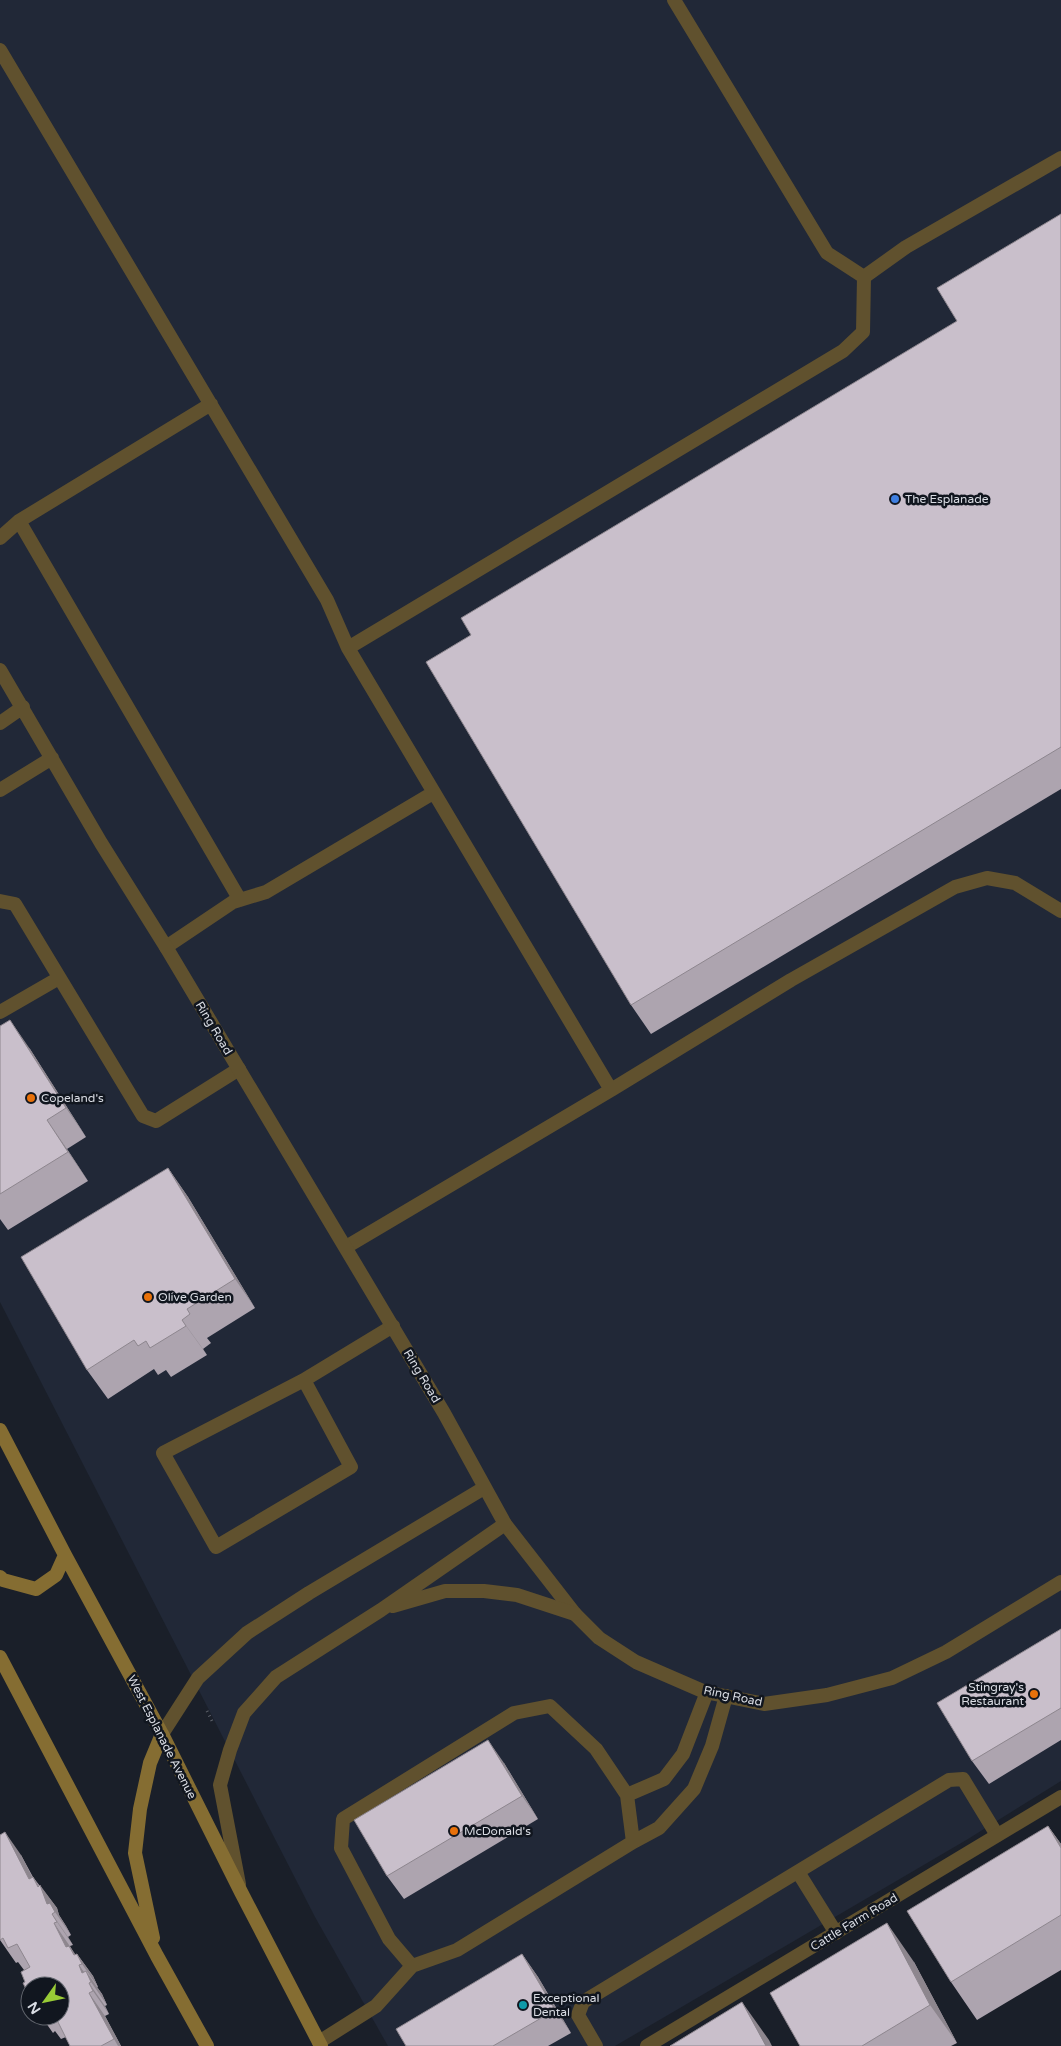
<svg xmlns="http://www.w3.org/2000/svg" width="1061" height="2046" font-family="'Varela Round',sans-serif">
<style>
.built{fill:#212837}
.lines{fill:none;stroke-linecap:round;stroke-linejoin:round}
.path{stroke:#5d616a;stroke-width:3;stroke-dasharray:1 4;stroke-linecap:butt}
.service{stroke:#60512e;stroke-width:14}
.minor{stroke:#60512e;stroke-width:14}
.tertiary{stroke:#60512e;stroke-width:14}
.secondary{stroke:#856d32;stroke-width:14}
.wall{fill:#ada4af}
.shaded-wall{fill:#8d868e}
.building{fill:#c9bfcb;stroke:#8d868e}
.shop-dot{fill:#3f7fe0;stroke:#11161f;stroke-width:2}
.food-dot{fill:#e8710a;stroke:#11161f;stroke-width:2}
.culture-dot{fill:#0f9aa8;stroke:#11161f;stroke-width:2}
.labels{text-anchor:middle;stroke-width:5;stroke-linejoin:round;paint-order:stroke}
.poi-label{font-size:12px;fill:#d9dce3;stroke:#11161f;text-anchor:start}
.street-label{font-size:12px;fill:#d9dce3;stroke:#11161f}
</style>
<rect width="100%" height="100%" fill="#1a1f29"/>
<path class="built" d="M0,0H1061V1781L968,1839L615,2046H388L315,1917L0,1302Z"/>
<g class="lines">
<path class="path" d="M207,1711L213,1723"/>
<path class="service" d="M674,0L827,253L864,277
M0,50L327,600L348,648L611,1090L791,980L955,887L987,878L1015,883L1061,911
M19,521L240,900
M0,538L19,521L211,404
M348,648L843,351L863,332L864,277L906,247L1061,158
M0,901L15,904L143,1116L156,1121L239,1069
M166,947L233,902L266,892L433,793
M0,1012L59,978
M346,1247L611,1090
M304,1380L351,1467L216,1547L163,1453L304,1380L393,1326
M627,1795L664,1779L683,1754L707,1692
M633,1842L627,1795L596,1749L550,1706L514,1713L343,1819L341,1848L389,1939L412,1966L457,1950L633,1842L659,1828L694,1789L712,1746L726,1696
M798,1872L836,1933
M319,2042L376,2006L412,1966
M596,2046L578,2015L583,2002L949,1780L963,1779L997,1835"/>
<path class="minor" d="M505,1524L575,1614L599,1638L636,1662L705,1692L764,1704L827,1695L892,1678L946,1652L1061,1582
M647,2046L1061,1797"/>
<path class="tertiary" d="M0,670L101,843L166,947L444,1413L505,1524L381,1610L276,1677L244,1713L230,1750L220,1785L239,1884
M0,723L23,707
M0,790L52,758
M393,1606L445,1591H484L517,1595L575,1614
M162,1734L198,1678L247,1633L309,1593L484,1488"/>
<path class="secondary" d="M0,1430L65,1555L162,1734L241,1892L321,2046
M0,1577L3,1580L36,1589L56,1575L65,1555
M0,1657L157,1956L207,2046
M153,1938L135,1853L140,1809L150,1763L162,1734"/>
</g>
<path class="wall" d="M1061,214V789L651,1034L631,1005L957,321Z
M0,1026L30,1049L86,1137L67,1149L88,1181L8,1230L0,1219Z
M168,1168L188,1197L255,1308L207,1338L211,1343L203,1349L207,1355L171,1377L166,1370L158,1375L154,1369L108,1399L87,1370Z
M1061,1629V1740L989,1784L972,1761Z
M504,1763L538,1819L404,1899L387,1876Z
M1048,1826L1061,1844V1970L977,2020L951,1982Z
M21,1855L33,1877L57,1908L59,1915L66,1926L71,1935L68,1937L73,1945L70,1946L71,1948L75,1955L77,1954L93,1976L98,1987H97L102,1994L107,2005L105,2006L109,2014L105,2016L121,2046H70L66,2037L61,2039L55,2031L53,2033L41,2016H60L30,1986V1996L28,1993L24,1970L18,1962L16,1963L0,1940Z
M522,1954L538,1977L571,2033L548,2046H406Z
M914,1962L957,2043L951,2046H800Z"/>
<path class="shaded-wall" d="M10,1020L30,1049L86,1137L66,1108Z
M47,1120L67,1149L88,1181L68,1152Z
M168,1168L188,1197L255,1308L235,1279Z
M182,1320L203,1349L207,1355L186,1326Z
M488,1740L504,1763L538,1819L522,1796Z
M1048,1826L1061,1844V1848Z
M5,1832L21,1855L45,1902L29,1879Z
M33,1877L42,1891L40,1885L57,1908L59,1915L66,1926L71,1935L55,1912L47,1904Z
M52,1914L68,1937L73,1945L57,1922Z
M54,1923L82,1964L79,1965L91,1982L89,1983L66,1947Z
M887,1923L914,1962L957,2043L930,2005Z
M77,1954L93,1976L98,1987L82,1964Z
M522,1954L538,1977L571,2033L555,2010Z
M86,1971L102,1994L107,2005L91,1982Z
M89,1983L105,2006L109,2014L93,1991Z
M89,1993L105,2016L121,2046H118L114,2039Z
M742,2002L769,2040L772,2046H766Z"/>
<path class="building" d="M1061,214V747L631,1005L426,662L471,635L461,618L957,321L937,288Z
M10,1020L66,1108L47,1120L68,1152L0,1194V1026Z
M168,1168L235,1279L187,1309L190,1314L182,1320L186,1326L150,1348L146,1341L138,1346L134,1340L87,1370L21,1257Z
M1061,1629V1708L972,1761L937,1703Z
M488,1740L522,1796L387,1876L354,1820Z
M1048,1826L1061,1848V1915L951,1982L907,1911Z
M5,1832L29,1879L33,1877L38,1887L40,1885L47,1904L50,1903L55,1912L52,1914L57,1922L54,1923L66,1947L69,1946L74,1955L77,1954L82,1964L79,1965L82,1973L86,1971L91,1982L89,1983L93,1991L89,1993L114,2039L101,2046H70L55,2016H60V1986H30V1992L28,1993L23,1983L25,1982L21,1972L30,1967L17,1944L8,1948L3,1938L0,1940V1835Z
M887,1923L930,2005L862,2046H800L770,1993Z
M522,1954L555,2010L493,2046H406L396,2029Z
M742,2002L766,2046H670Z"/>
<circle class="shop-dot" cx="895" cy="499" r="5"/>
<g class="food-dot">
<circle cx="31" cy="1098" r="5"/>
<circle cx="148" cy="1297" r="5"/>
<circle cx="1034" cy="1694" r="5"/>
<circle cx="454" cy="1831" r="5"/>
</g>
<circle class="culture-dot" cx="523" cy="2005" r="5"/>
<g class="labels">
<g class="poi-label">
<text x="905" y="503">The Esplanade</text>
<text x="41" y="1102">Copeland's</text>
<text x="158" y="1301">Olive Garden</text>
<text x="1024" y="1691" text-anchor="end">Stingray's<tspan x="1024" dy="14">Restaurant</tspan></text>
<text x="464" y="1835">McDonald's</text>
<text x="533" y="2002">Exceptional<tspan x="533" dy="14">Dental</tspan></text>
</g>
<g class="street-label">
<text transform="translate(214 1028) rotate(59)" y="4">Ring Road</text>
<text transform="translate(422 1376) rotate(59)" y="4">Ring Road</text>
<text transform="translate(733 1696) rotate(12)" y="4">Ring Road</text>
<text transform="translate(162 1737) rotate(63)" y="4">West Esplanade Avenue</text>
<text transform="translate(854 1922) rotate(-31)" y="4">Cattle Farm Road</text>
</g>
</g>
<g transform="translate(45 2001) rotate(237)"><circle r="24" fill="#11161f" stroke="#61656d"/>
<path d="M0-4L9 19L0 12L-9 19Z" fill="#98cb36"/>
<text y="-8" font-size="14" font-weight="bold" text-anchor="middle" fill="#d9dce3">N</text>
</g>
</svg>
